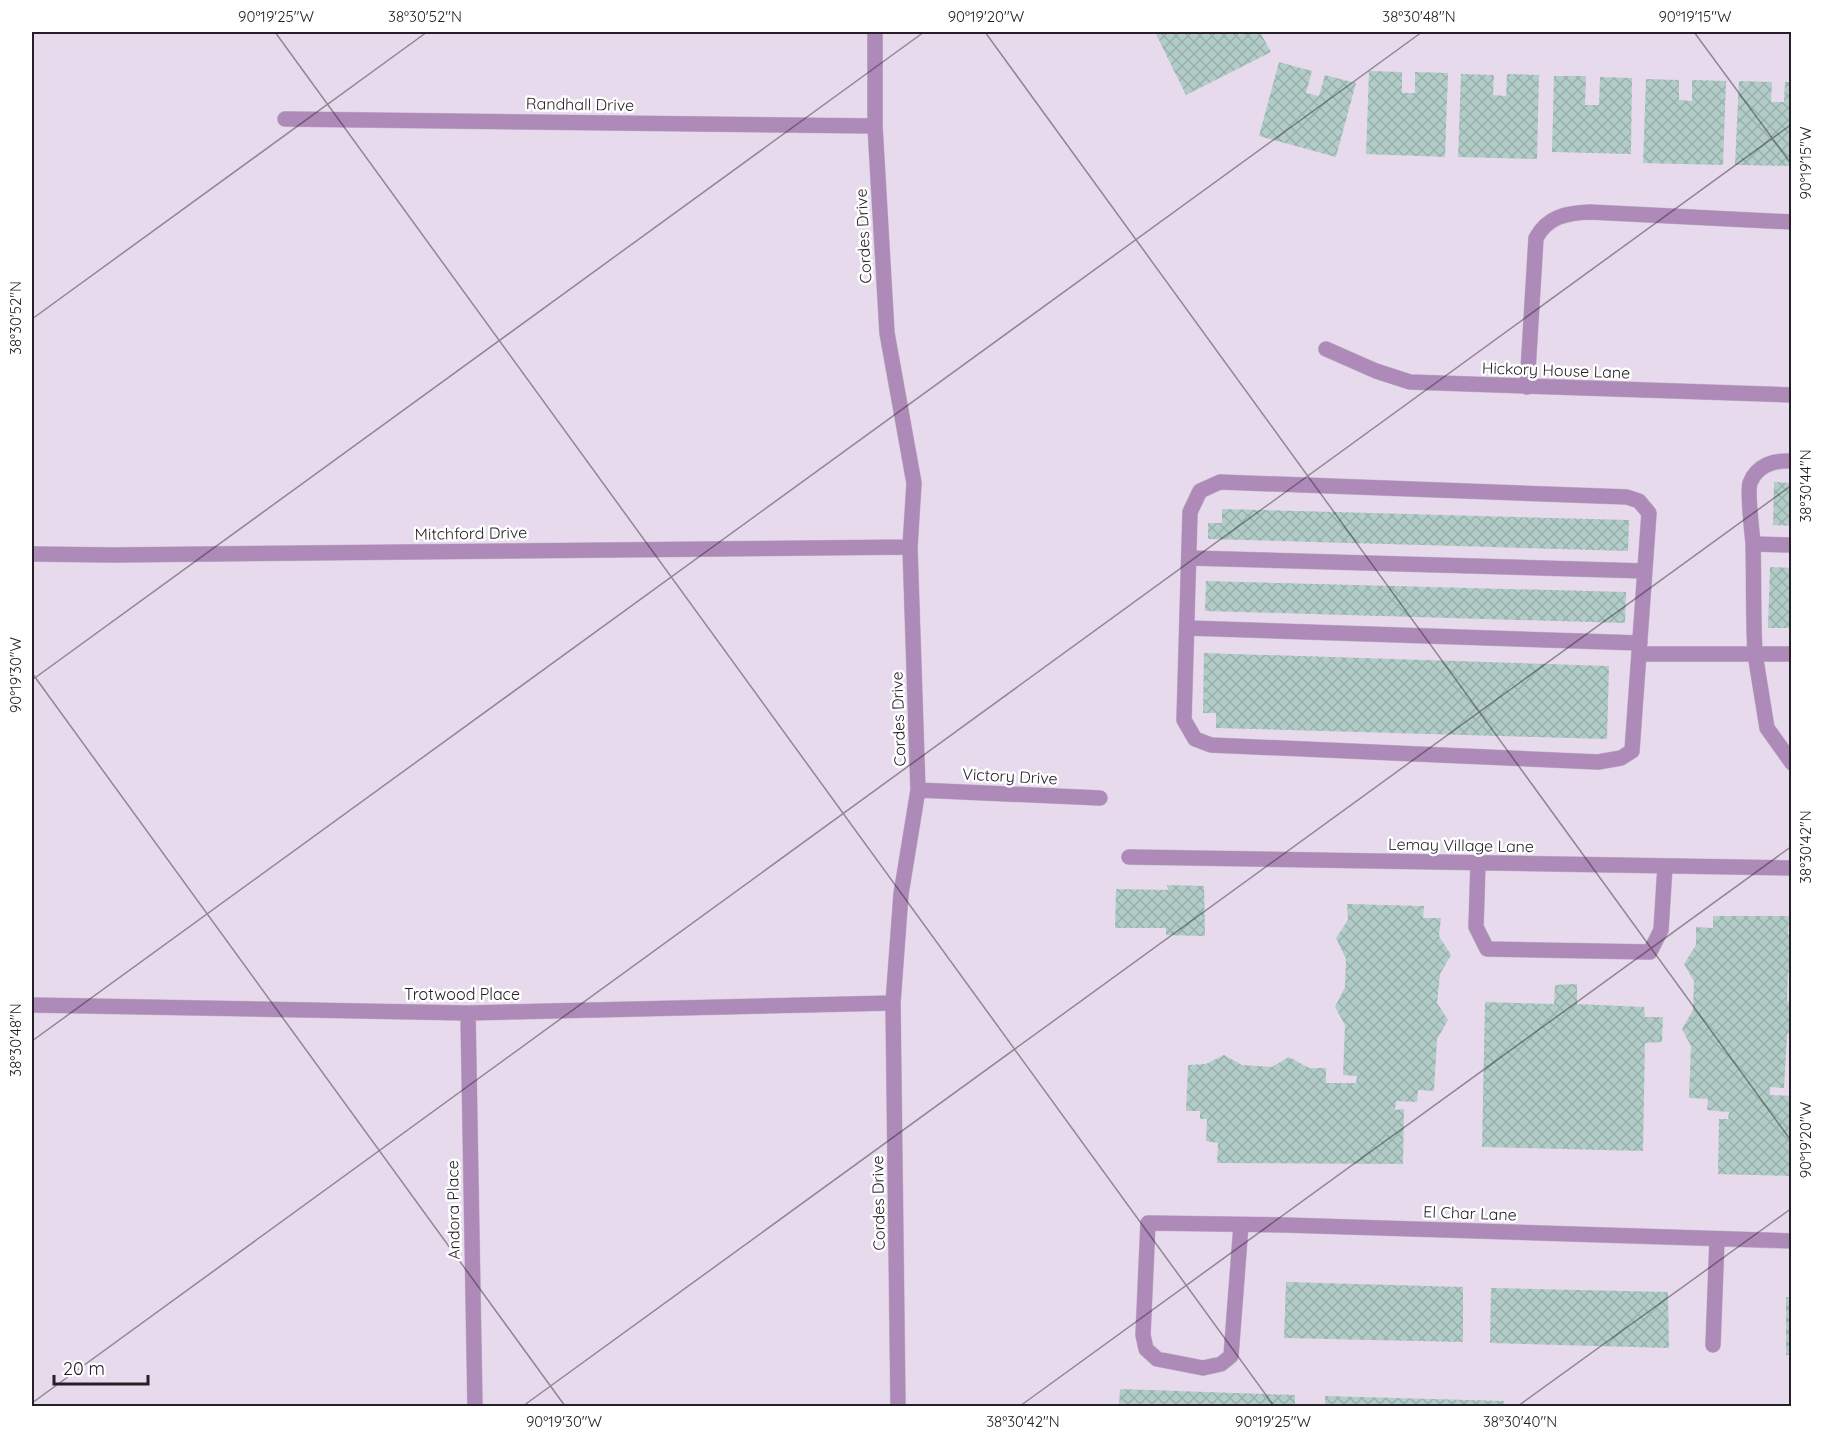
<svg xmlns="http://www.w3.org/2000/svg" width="1823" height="1438" font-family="Quicksand,sans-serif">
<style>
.building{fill:url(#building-cross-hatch)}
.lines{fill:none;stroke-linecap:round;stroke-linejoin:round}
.minor-casing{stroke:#c5b9c9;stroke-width:16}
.minor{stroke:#ad8ab8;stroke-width:15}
.ticks{fill:none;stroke:#252027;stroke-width:1.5;stroke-opacity:0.45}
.labels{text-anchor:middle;stroke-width:5;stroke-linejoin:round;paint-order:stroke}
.street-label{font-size:16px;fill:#252027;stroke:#fff}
.neatline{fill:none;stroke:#252027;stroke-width:2}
.ticks-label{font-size:15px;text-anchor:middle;fill:#252027}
</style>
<defs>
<pattern id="building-cross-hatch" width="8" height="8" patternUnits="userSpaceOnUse" patternTransform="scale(1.5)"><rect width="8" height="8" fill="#b2ccc7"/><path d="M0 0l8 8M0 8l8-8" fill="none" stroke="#99afab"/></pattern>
</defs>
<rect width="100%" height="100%" fill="#e8daed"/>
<path class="building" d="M1155,32H1238L1239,35L1247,32H1260L1271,52L1186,95Z
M1279,62L1312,71L1306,93L1319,96L1325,75L1356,83L1336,157L1259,136Z
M1369,71L1402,72V93H1415V72L1448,73L1445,157L1366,154Z
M1461,74L1494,75L1493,95L1506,96L1507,74L1539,75L1537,159L1458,157Z
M1554,76H1586L1585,105H1599L1600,77L1632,78L1631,154L1552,152Z
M1646,79L1679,80V100L1692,101V80L1726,81L1723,165L1643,163Z
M1739,81L1772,82L1771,102H1784L1785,82H1792V166L1735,165Z
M1774,482L1792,483V526L1773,525Z
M1222,509L1629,520L1628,551L1208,539V523H1222Z
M1770,567L1792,568V628H1768Z
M1206,581L1626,592L1625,623L1205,611Z
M1204,653L1609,666L1607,739L1216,728V713H1203Z
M1167,885L1204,886L1205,936L1166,935V928H1115L1116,889L1168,890Z
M1347,904L1424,906L1423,918H1441L1439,936L1451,955L1440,974L1437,1003L1448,1020L1437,1039L1434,1091L1418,1090L1417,1102L1396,1101L1395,1110L1404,1109L1403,1164L1217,1163L1218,1143L1206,1141L1207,1119H1200V1111H1186L1188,1065L1206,1064L1224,1055L1242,1065L1272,1067L1289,1057L1309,1068H1326V1083H1356L1357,1076L1343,1075L1345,1025L1335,1007L1345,987L1346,959L1336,938L1348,920Z
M1713,916H1789L1788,934L1792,940V966L1788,973L1787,1000L1792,1010V1027L1787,1035L1784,1088L1770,1087V1095L1792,1096V1176L1718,1174L1719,1119H1728L1729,1112L1707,1110L1708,1099L1689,1098L1691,1046L1682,1029L1693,1010L1694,981L1684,964L1696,945V927L1713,928Z
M1577,984V1004L1644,1007L1645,1017H1663L1662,1042L1645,1043L1643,1151L1482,1147L1485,1002L1554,1004L1555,985Z
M1286,1282L1463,1287V1342L1284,1338Z
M1491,1288L1668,1292L1669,1348L1490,1343Z
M1786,1297H1792V1355H1786Z
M1120,1389L1295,1395V1406H1119Z
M1325,1396L1504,1401V1406H1325Z"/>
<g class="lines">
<g class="minor-casing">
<path id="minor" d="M875,32V126L887,333L914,483L910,547L918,790L901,894L893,1003L898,1406
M285,119L875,126
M1326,349L1376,371L1410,382L1792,395
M1527,387L1536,238C1548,216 1567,213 1590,212L1792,222
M1792,461C1774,460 1757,465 1750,483C1747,492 1752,531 1753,543C1754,580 1753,616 1755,654H1792
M1220,482L1627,497L1639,501L1649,513L1632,751L1621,758L1598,762L1211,745L1195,739L1184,720L1190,512L1200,491Z
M1753,544L1792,545
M32,554L114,555L910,547
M1189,558L1645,571
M1187,628L1640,643
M1640,654H1755L1767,728L1792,763
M918,790L1100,798
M1129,857L1792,868
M1478,863L1476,927L1487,949L1650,952L1661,930L1665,866
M32,1005L468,1013L893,1003
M468,1013L475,1406
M1241,1225L1231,1356L1221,1364L1203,1368L1157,1359L1146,1349L1143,1335L1148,1223L1285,1225L1792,1241
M1713,1345L1717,1239"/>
</g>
<use href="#minor" class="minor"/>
</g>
<path class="ticks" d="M275,32L1274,1406M985,32L1792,1142M1694,32L1792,165M32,319L427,32M32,673L565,1406M32,680L924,32M32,1041L1422,32M32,1403L1792,124M523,1406L1792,485M1020,1406L1792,846M1518,1406L1792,1208"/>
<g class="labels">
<g class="street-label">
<text transform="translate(580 104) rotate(1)" y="6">Randhall Drive</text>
<text transform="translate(863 236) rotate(-93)" y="6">Cordes Drive</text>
<text transform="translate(1556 370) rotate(2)" y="6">Hickory House Lane</text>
<text transform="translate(471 533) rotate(-1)" y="6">Mitchford Drive</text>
<text transform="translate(898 719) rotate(-92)" y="6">Cordes Drive</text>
<text transform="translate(1010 776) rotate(3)" y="6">Victory Drive</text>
<text transform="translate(1461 845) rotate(1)" y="6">Lemay Village Lane</text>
<text x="462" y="1000">Trotwood Place</text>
<text transform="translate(878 1203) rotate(-91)" y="6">Cordes Drive</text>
<text transform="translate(453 1210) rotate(-91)" y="6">Andora Place</text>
<text transform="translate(1470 1213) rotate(2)" y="6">El Char Lane</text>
</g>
</g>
<rect width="1823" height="1438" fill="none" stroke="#ffffff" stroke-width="66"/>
<path d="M54 1375v9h94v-9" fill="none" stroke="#252027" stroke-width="3"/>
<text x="63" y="1375" font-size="18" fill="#252027" stroke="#ffffff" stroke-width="4.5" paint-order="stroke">20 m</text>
<rect x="33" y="33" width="1757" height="1372" class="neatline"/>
<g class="ticks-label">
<text x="276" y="22">90°19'25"W</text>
<text x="425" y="22">38°30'52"N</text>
<text x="986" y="22">90°19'20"W</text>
<text x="1419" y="22">38°30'48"N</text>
<text x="1695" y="22">90°19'15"W</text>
<text transform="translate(1806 163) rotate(-90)" y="5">90°19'15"W</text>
<text transform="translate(16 318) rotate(-90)" y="5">38°30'52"N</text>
<text transform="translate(1806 486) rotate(-90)" y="5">38°30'44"N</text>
<text transform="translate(16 675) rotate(-90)" y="5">90°19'30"W</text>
<text transform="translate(1806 847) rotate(-90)" y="5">38°30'42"N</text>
<text transform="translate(16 1040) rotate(-90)" y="5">38°30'48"N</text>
<text transform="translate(1806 1140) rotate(-90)" y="5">90°19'20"W</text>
<text x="564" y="1427">90°19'30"W</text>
<text x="1023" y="1427">38°30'42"N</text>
<text x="1273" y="1427">90°19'25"W</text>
<text x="1520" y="1427">38°30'40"N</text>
</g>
</svg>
